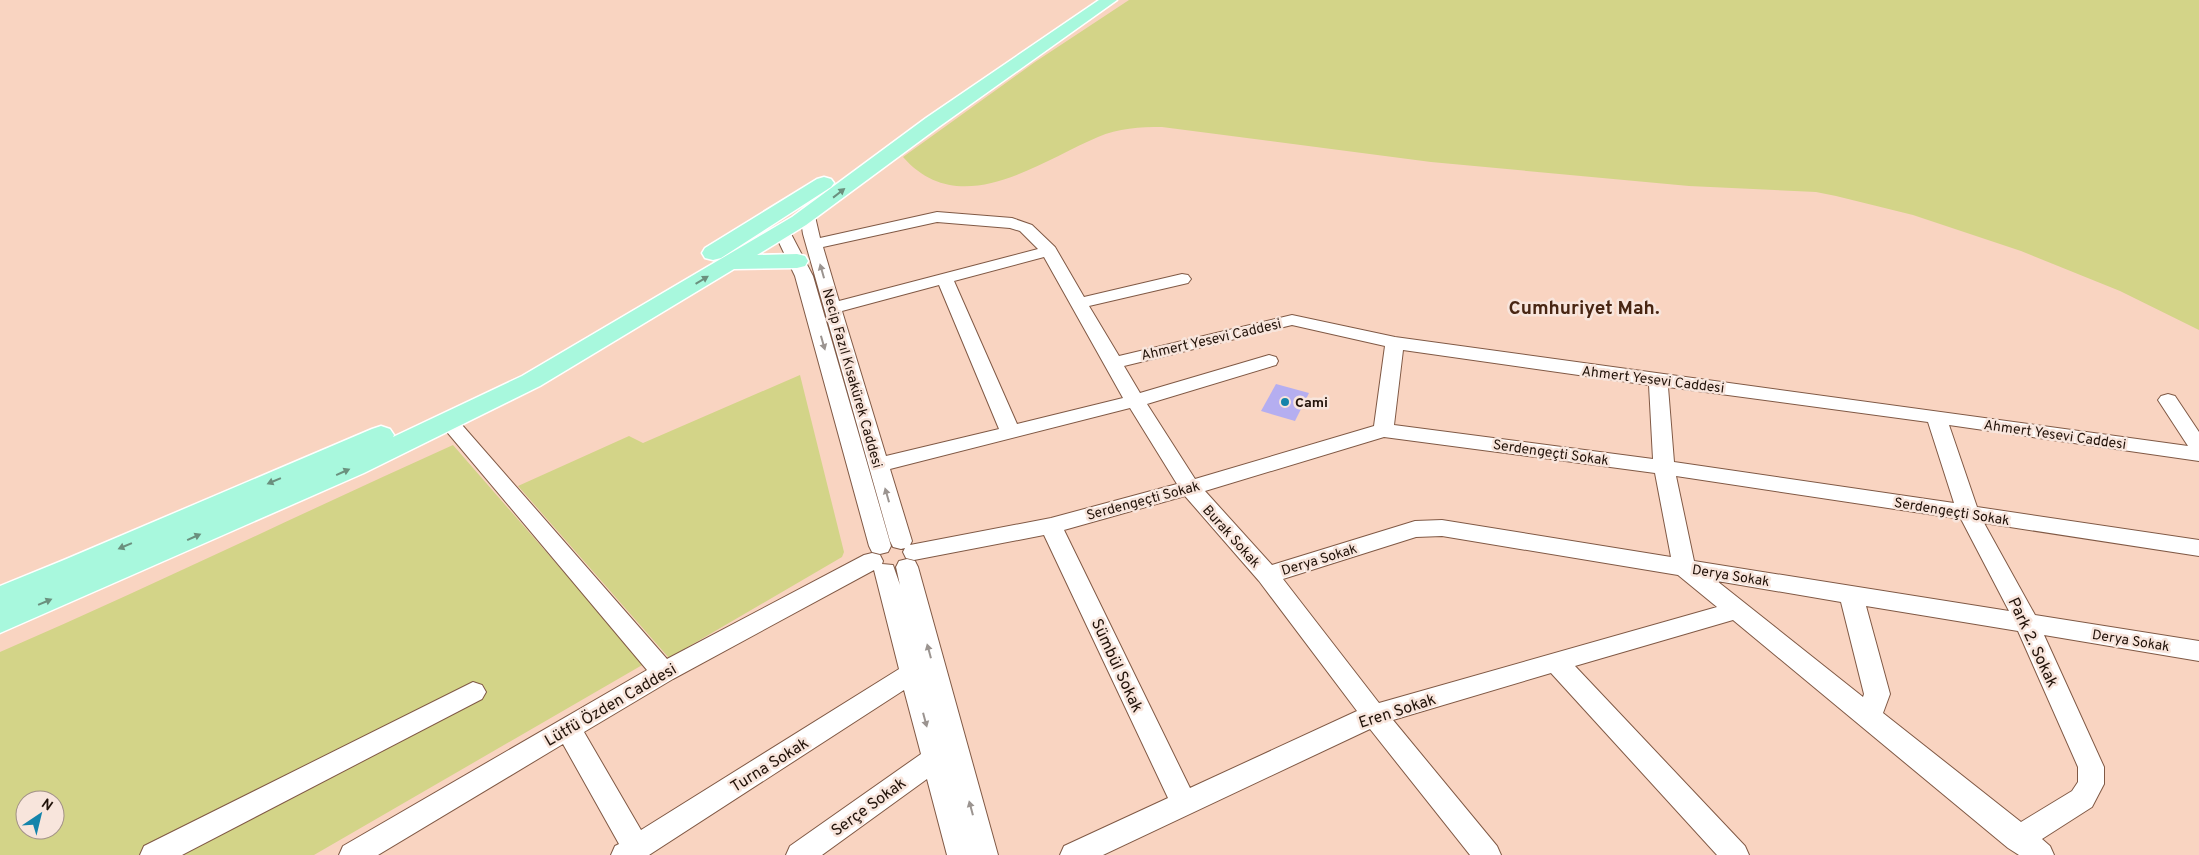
<svg xmlns="http://www.w3.org/2000/svg" width="2199" height="855" font-family="Overpass,sans-serif">
<style>
.green{fill:#d3d488;fill-rule:evenodd}
.building{fill:#b5aef0}
.lines{fill:none;stroke-linecap:round;stroke-linejoin:round}
.minor-casing{stroke:#805945;stroke-width:2}
.major-casing{stroke:#fff;stroke-width:3}
.minor{fill:#fff;fill-rule:evenodd}
.major{fill:#a8f8dd;fill-rule:evenodd}
.oneway{fill:#6b907e}
.oneway2{fill:#9b9490}
.poi-dot{fill:#1484ab;stroke:#f8e5dc;stroke-width:2}
.labels{text-anchor:middle;stroke-width:5;stroke-linejoin:round;paint-order:stroke}
.street-label{font-size:14px;fill:#211209;stroke:#f8e5dc}
.poi-label{font-size:14px;font-weight:bold;fill:#211209;stroke:#f8e5dc;text-anchor:start}
.near-street-label{font-size:16px;fill:#211209;stroke:#f8e5dc}
.district-label{font-size:19px;font-weight:bold;fill:#482512;stroke:#f8e5dc}
</style>
<rect width="100%" height="100%" fill="#f9d4c1"/>
<path class="green" d="M1129,0H2199V330L2120,291L2021,251L1913,215L1836,196L1816,192L1689,186L1431,162L1162,127C1140,127 1118,128 1098,137C1039,162 960,222 903,157L1035,62Z
M800,375L844,552L842,557L669,658L518,486L629,436L643,443Z
M453,445L644,664L314,855H0V652C152,586 302,513 453,445ZM25,800H55V830H25Z"/>
<path class="building" d="M1276,384L1309,393L1295,421L1261,411Z"/>
<g class="lines">
<g class="minor-casing">
<path id="minor" d="M808,210L814,212L820,238L937,212L1012,218L1032,225L1055,247L1084,297L1182,274L1188,275L1191,279L1188,283L1089,306L1119,356L1292,315L1395,337L2188,446L2158,400L2161,396L2168,394L2175,396L2199,432V461L1949,425L1977,507L2199,540V556L1984,523L2035,615L2199,641V661L2044,635L2104,767V784L2092,807L2042,839L2050,846L2054,855H2019L2008,848L1733,620L1575,666L1745,846L1749,855H1717L1551,673L1393,720L1497,846L1501,855H1470L1370,729L1103,855H1060L1064,846L1168,798L1044,535L914,560L906,558L903,552L905,548L901,549L893,547L890,541L803,234L800,215L802,212ZM937,222L1010,228L1020,231L1038,249L839,301L823,247ZM1044,257L1123,398L1017,424L954,281ZM939,285L999,429L886,456L842,311ZM1292,325L1385,346L1374,426L1195,479L1147,404L1276,365L1278,361L1276,357L1269,355L1140,393L1124,366ZM1403,350L1649,385L1653,459L1394,425ZM1668,387L1928,422L1954,503L1674,462ZM1130,408L1177,484L1051,518L910,545L912,541L890,469ZM1384,437L1655,473L1671,557L1442,520L1415,521L1272,565L1205,491ZM1676,476L1961,519L2009,611L1694,561ZM1185,496L1259,581L1357,711L1190,788L1064,530ZM1442,536L1678,575L1717,607L1379,703L1283,579L1416,537ZM1717,581L1841,602L1864,694L1863,697ZM1866,606L2018,631L2078,767V782L2072,791L2021,822L1883,713L1890,694Z
M782,227L788,229L790,232L813,276L891,546L888,552L880,554L872,552L869,546L795,276L774,232L776,229Z
M449,416L456,418L667,659L864,555L872,553L880,555L883,561L882,564L893,565L900,585L896,567L899,561L907,559L915,561L918,567L998,855H947L927,779L822,855H786L790,846L921,754L904,690L649,855H611L615,846L619,844L563,744L378,855H339L343,846L647,670L442,426L439,422L442,418ZM874,570L899,669L641,830L584,732L673,679Z
M473,682L482,685L486,692L482,699L182,855H140L144,846Z"/>
</g>
<g class="major-casing">
<path id="major" d="M1099,0H1117L940,126L806,225L757,255L797,254L805,256L808,261L805,266L797,268L734,269L540,386L364,473L0,633V586L64,560L372,429L381,426L390,429L394,435L393,437L522,376L792,217L926,118Z
M824,177L831,179L834,183L831,187L721,258L713,260L705,258L702,253L705,248L817,179Z"/>
</g>
<use href="#minor" class="minor"/>
<use href="#major" class="major"/>
</g>
<defs><path id="oneway-solid" d="M-6-.8H1V-3.2L6.5 0L1 3.2V.8H-6Z" transform="scale(1.25)"/></defs>
<g class="oneway">
<use href="#oneway-solid" transform="translate(839 193) rotate(-38)"/>
<use href="#oneway-solid" transform="translate(702 280) rotate(-31)"/>
<use href="#oneway-solid" transform="translate(343 472) rotate(-24)"/>
<use href="#oneway-solid" transform="translate(274 481) rotate(157)"/>
<use href="#oneway-solid" transform="translate(194 537) rotate(-24)"/>
<use href="#oneway-solid" transform="translate(125 546) rotate(157)"/>
<use href="#oneway-solid" transform="translate(45 602) rotate(-23)"/>
</g>
<g class="oneway2">
<use href="#oneway-solid" transform="translate(822 271) rotate(-106)"/>
<use href="#oneway-solid" transform="translate(823 343) rotate(74)"/>
<use href="#oneway-solid" transform="translate(887 495) rotate(-106)"/>
<use href="#oneway-solid" transform="translate(929 651) rotate(-105)"/>
<use href="#oneway-solid" transform="translate(925 720) rotate(75)"/>
<use href="#oneway-solid" transform="translate(971 808) rotate(-105)"/>
</g>
<circle class="poi-dot" cx="1285" cy="402" r="5"/>
<g class="labels">
<g class="street-label">
<text transform="translate(1211 339) rotate(-13)" y="5">Ahmert Yesevi Caddesi</text>
<text transform="translate(853 378) rotate(74)" y="5">Necip Fazıl Kısakürek Caddesi</text>
<text transform="translate(1653 379) rotate(7)" y="5">Ahmert Yesevi Caddesi</text>
<text transform="translate(2055 434) rotate(8)" y="5">Ahmert Yesevi Caddesi</text>
<text transform="translate(1551 452) rotate(8)" y="5">Serdengeçti Sokak</text>
<text transform="translate(1143 500) rotate(-15)" y="5">Serdengeçti Sokak</text>
<text transform="translate(1952 511) rotate(9)" y="5">Serdengeçti Sokak</text>
<text transform="translate(1232 536) rotate(48)" y="5">Burak Sokak</text>
<text transform="translate(1319 559) rotate(-17)" y="5">Derya Sokak</text>
<text transform="translate(1731 575) rotate(9)" y="5">Derya Sokak</text>
<text transform="translate(2131 640) rotate(9)" y="5">Derya Sokak</text>
</g>
<g class="poi-label">
<text x="1295" y="407">Cami</text>
</g>
<g class="near-street-label">
<text transform="translate(2034 642) rotate(65)" y="6">Park 2. Sokak</text>
<text transform="translate(1118 665) rotate(65)" y="6">Sümbül Sokak</text>
<text transform="translate(610 704) rotate(-30)" y="6">Lütfü Özden Caddesi</text>
<text transform="translate(1397 710) rotate(-18)" y="6">Eren Sokak</text>
<text transform="translate(769 764) rotate(-32)" y="6">Turna Sokak</text>
<text transform="translate(868 806) rotate(-36)" y="6">Serçe Sokak</text>
</g>
<g class="district-label">
<text x="1584" y="314">Cumhuriyet Mah.</text>
</g>
</g>
<g transform="translate(40 815) rotate(35)"><circle r="24" fill="#f8e5dc" stroke="#a29188"/>
<path d="M0-4L9 19L0 12L-9 19Z" fill="#1484ab"/>
<text y="-8" font-size="14" font-weight="bold" text-anchor="middle" fill="#211209">N</text>
</g>
</svg>
